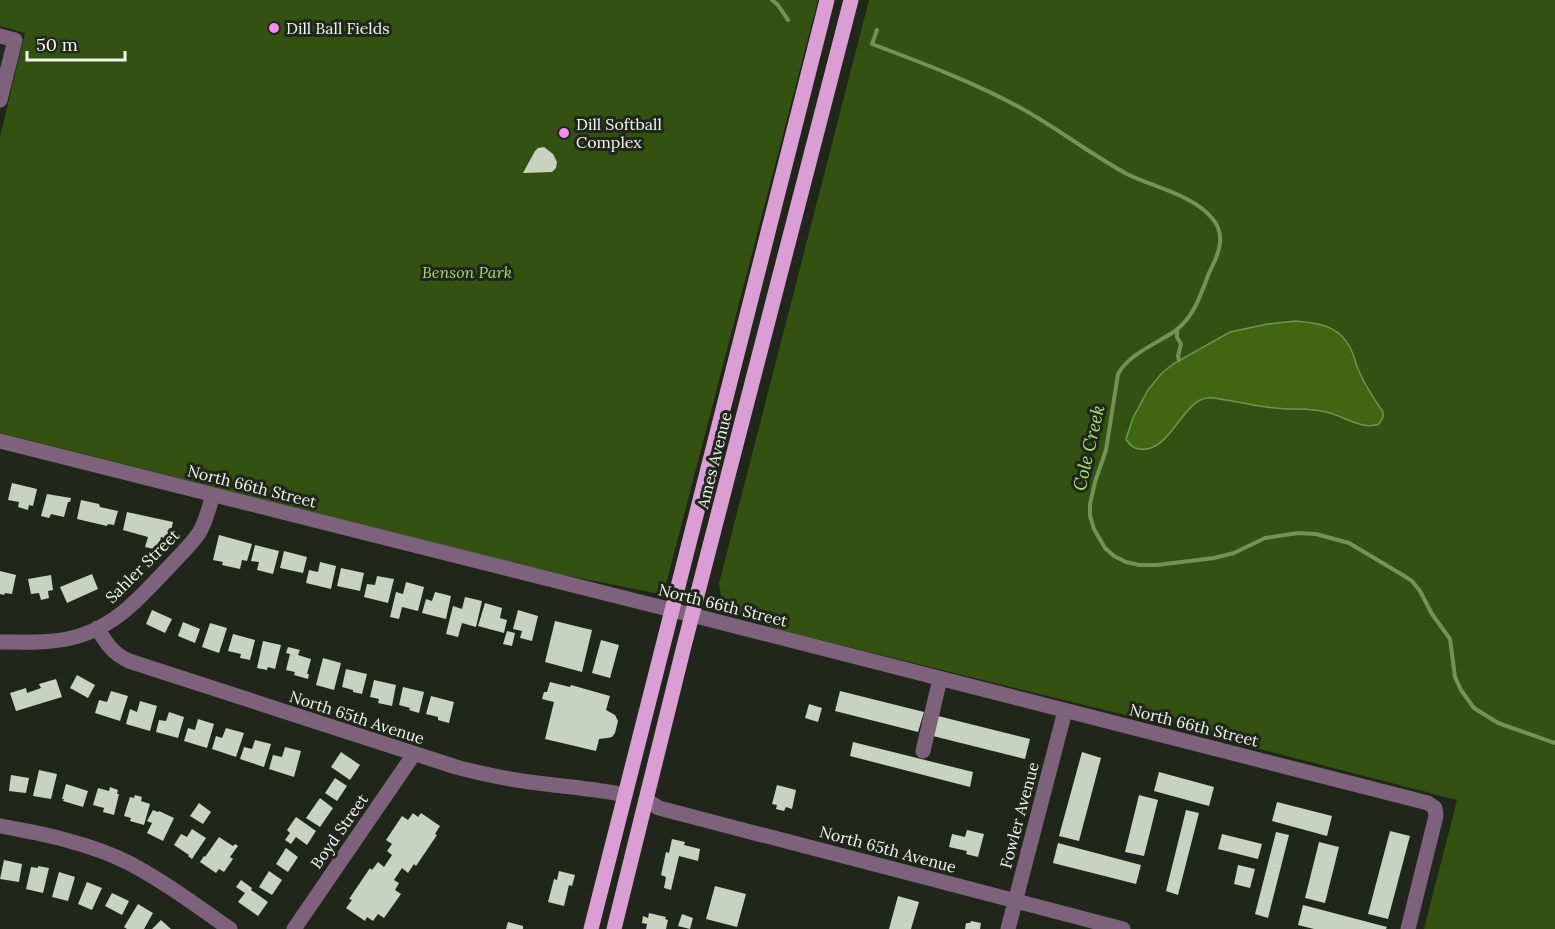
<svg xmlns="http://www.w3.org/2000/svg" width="1555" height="929" font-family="Lora,serif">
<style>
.green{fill:#335110}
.water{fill:#406612;stroke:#759154;stroke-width:1.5}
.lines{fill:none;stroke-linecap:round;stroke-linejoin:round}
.stream{stroke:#759154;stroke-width:4}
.building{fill:#c8d2c1}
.minor{stroke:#7e627c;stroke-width:15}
.primary{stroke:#da9ed5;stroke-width:15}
.poi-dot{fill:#f589ef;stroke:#20271a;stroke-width:2}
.labels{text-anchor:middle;stroke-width:6;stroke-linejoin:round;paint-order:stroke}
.poi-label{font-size:16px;fill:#f1f6ed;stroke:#20271a;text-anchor:start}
.park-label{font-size:16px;font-style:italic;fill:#a3d970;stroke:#20271a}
.street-label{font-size:16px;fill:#f1f6ed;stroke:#20271a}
.water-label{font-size:18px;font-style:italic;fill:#aae178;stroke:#20271a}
</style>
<rect width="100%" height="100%" fill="#20271a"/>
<path class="green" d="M0,0H818L664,592L660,594L559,574L0,433V137L25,33L0,26Z
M869,0H1555V929H1424L1457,800L1190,731L780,630L723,608L719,583Z"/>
<path class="water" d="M1296,321C1322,323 1343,327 1353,354C1355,359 1356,366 1359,371C1365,386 1374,399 1383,412V417L1379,424C1363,431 1342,415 1326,412C1310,408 1292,410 1275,408C1259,407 1242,402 1225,400C1220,399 1213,397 1207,398C1182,401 1170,453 1140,449C1132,448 1130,445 1126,439L1133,418L1148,390L1161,374L1173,364L1230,332L1268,324Z"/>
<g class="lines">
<path class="stream" d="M772,0L778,5L788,20
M877,30L872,44C920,62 973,82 1019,107C1056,127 1090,154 1127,174C1153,187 1193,195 1212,218C1218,225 1221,234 1220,243C1219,254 1214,263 1209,273C1201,294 1194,317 1175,331C1156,344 1129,354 1118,374L1106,450L1095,482L1090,504V516L1094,529L1105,548L1114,556L1126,562L1139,565H1157L1214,558L1234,553L1265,538L1298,533L1316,534L1349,543L1401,574L1412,581L1420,591L1432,614L1450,639L1455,677L1461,690L1474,708L1498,723L1555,743
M1177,329V337L1181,344L1178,356L1179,360"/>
</g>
<path class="building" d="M544,147L553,154L557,162L556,168L552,172L523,173L535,151L538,148Z
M12,483L37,489L33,506L29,505L28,510L18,507L19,502L8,500Z
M47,494L71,498L70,502H68L64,517L51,514L49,518L41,516Z
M81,500L99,504L100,507L118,511L114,525L108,524L107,526L77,519Z
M127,512L173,522L169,539L161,537L158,550L145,547L148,537L123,530Z
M219,535L252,544L247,561L242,560L240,569L222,565L223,562L213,560Z
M255,545L279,551L273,574L257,570L259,562L251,561Z
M284,551L307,557L303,573L280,568Z
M320,562L336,566L331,589L306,583L309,570L318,572Z
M341,568L364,573L360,591L337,586Z
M0,571L16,575L12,594L5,593L4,595L0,594Z
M92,574L98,589L67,603L60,587Z
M51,575L53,590L48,591L49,598L41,600L39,593L31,594L28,579Z
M377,576L394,579L388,603L364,597L367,584L375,585Z
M406,582L424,587L418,611L402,607L399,619L390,617L396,592L403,594Z
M435,592L451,596L446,619L422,613L426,599L432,601Z
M465,597L482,601L476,627L462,623L458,637L446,634L453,606L462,609Z
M485,603L502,608L500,618L507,620L504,633L478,626Z
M152,610L172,619L165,633L146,624Z
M518,610L538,616L532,641L520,638L522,631L513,629Z
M555,621L592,630L582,672L545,662Z
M183,622L200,629L195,643L178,636Z
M210,623L227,628L219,653L202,647Z
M507,631L515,633L512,646L503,644Z
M233,634L255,640L250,660L240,658L241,654L228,651Z
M601,640L619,645L610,678L592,673Z
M263,641L281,645L275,669L268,667L267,670L257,668Z
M288,647L300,650L298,655L311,659L307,674H309L308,679L294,675L295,672L286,670L290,654L286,653Z
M323,658L341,663L334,690L316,685Z
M346,669L367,674L362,694L353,692V690L342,687Z
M77,675L95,685L88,698L70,688Z
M56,679L62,697L16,711L10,693L26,688L27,693L41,688L39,684Z
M374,680L396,685L392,706L378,703L379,699L370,697Z
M550,682L570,687L571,685L610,696L606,710L615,715L618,721L615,733L612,737L607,738L599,739L596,751L545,739L554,702L542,699L544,692H547Z
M403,687L424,692L419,713L409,710L410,708L399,705Z
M111,691L128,696L120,721L95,713L99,700L107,702Z
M840,691L924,712L918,732L835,711Z
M431,696L454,702L449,723L438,720V717L426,714Z
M140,701L157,706L150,731L126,724L130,709L137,712Z
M809,704L822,708L818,722L805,718Z
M169,712L184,717L178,738L156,732L159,720L166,721Z
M938,716L1030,739L1025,759L933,736Z
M198,719L214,724L207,748L184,741L188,728L195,730Z
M226,728L244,733L236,757L212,749L216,736L222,738Z
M255,740L271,744L264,767L240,759L244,747L252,749Z
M853,742L973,772L970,787L850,756Z
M285,747L301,751L294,777L269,769L273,755L282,757Z
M341,752L360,765L350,780L331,767Z
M1082,752L1101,758L1079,841L1059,836Z
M39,770L57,774L51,799L33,796Z
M1159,772L1214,787L1209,806L1154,791Z
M11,775L29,778L26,793L9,791Z
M335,778L347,786L337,801L325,793Z
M66,784L88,791L83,807L63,801L64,799H62Z
M777,785L796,790L792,809L786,807L784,811L776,809L777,805L772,804Z
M110,787L118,790L117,794H119L114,815L103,812L104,808L93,805L98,788L109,791Z
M135,795L142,797L141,801L150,804L144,825L130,821L131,818L124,816L130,797L134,798Z
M1139,795L1158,800L1144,856L1125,852Z
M320,798L333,808L320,827L306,818Z
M1277,802L1332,816L1327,836L1272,821Z
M199,803L211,812L203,824L190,816Z
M153,810L158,812L159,811L174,818L163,841L147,833L152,823L147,821Z
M1186,810L1199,813L1178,895L1166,891Z
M413,813L418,817L421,813L440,826L435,834L437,835L416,866L414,864L408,873L402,868L394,880L399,883L395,890L401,894L384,918L378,914L373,921L367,917L365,921L346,908L352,900L349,899L370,868L372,870L378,862L384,867L392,855L387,851L392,844L386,840L402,816L408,820Z
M296,817L316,831L307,845L296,837L291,844L285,840L290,833L287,830Z
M192,829L206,838L192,859L188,856L189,855L174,845L181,834L187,837Z
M967,830L984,834L978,857L966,854L967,851L949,847L952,834L965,837Z
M1390,831L1410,836L1388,919L1368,914Z
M1276,832L1289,835L1268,918L1255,914Z
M1222,834L1262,844L1258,859L1218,849Z
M219,837L233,846L235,844L238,846L230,857L233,859L224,872L219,869L216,873L200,862L204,856L205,857Z
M672,839L685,842L684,845L700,849L698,861L679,856L671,890L664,888L666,877L661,875L666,852L669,853Z
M1319,842L1339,847L1325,903L1305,898Z
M1058,843L1141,865L1136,884L1053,863Z
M286,848L298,857L288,872L276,864Z
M4,860L22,864L19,882L0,879Z
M1238,865L1255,869L1250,888L1234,884Z
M38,866L49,868L43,893L26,889L31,867L38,868Z
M269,871L282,880L272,895L259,887Z
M559,871L575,875L572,886L569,885L564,906L548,902L554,879L557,880Z
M59,872L75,877L68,901L52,897Z
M241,880L252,888L251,890L268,902L258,916L238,902L245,893L236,887Z
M87,882L102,888L92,910L78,904Z
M715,886L746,894L737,927L706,919Z
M112,893L129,901L122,915L105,906Z
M898,896L919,902L911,929H889Z
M138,904L153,913L144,929H127L124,927Z
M1303,905L1387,927L1386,929H1314L1298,925Z
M649,913L666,917L665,919L668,920L666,929H646L647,924L642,923L643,916L648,918Z
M682,914L693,918L690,929L678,926Z
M161,920L171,929H152Z
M971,921L981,923L980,929H965L966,923H970Z
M508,922L523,926V929H506Z"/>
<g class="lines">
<path class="minor" d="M0,36L15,40L0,100
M0,441L692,615L1428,803L1435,808L1436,816L1408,929
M97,628C107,644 112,653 129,661L456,767C483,774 510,780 538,783C567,787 596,789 625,795
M0,642C28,642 55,644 82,635C119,623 142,595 168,568C178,557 190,546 199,533C206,522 209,507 213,495
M923,751L940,679
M646,800L659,808L1123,929
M0,826C44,834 89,843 129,863C165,882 197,906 230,929
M294,929L414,754
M1008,929L1065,711"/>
<path class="primary" d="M591,929L827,0
M614,929L684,646L851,0"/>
</g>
<g class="poi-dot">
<circle cx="274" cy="28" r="6"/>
<circle cx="564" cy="133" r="6"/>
</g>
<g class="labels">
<g class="poi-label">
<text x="286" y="34">Dill Ball Fields</text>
<text x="576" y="130">Dill Softball<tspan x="576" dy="18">Complex</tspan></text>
</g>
<g class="park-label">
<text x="467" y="278">Benson Park</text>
</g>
<g class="street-label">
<text transform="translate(714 460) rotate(-76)" y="6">Ames Avenue</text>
<text transform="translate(252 486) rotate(14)" y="6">North 66th Street</text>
<text transform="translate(142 566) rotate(-45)" y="6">Sahler Street</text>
<text transform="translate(723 605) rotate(14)" y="6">North 66th Street</text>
<text transform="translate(357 717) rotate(18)" y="6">North 65th Avenue</text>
<text transform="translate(1194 725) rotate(14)" y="6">North 66th Street</text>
<text transform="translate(1019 815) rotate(-75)" y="6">Fowler Avenue</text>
<text transform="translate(339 831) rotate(-55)" y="6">Boyd Street</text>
<text transform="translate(888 849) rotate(15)" y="6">North 65th Avenue</text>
</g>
<g class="water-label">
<text transform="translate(1089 448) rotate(-77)" y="6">Cole Creek</text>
</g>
</g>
<path d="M27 51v9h98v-9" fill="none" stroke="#f1f6ed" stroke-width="3"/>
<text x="36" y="51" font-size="18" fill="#f1f6ed" stroke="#20271a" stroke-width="4.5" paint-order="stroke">50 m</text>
</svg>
